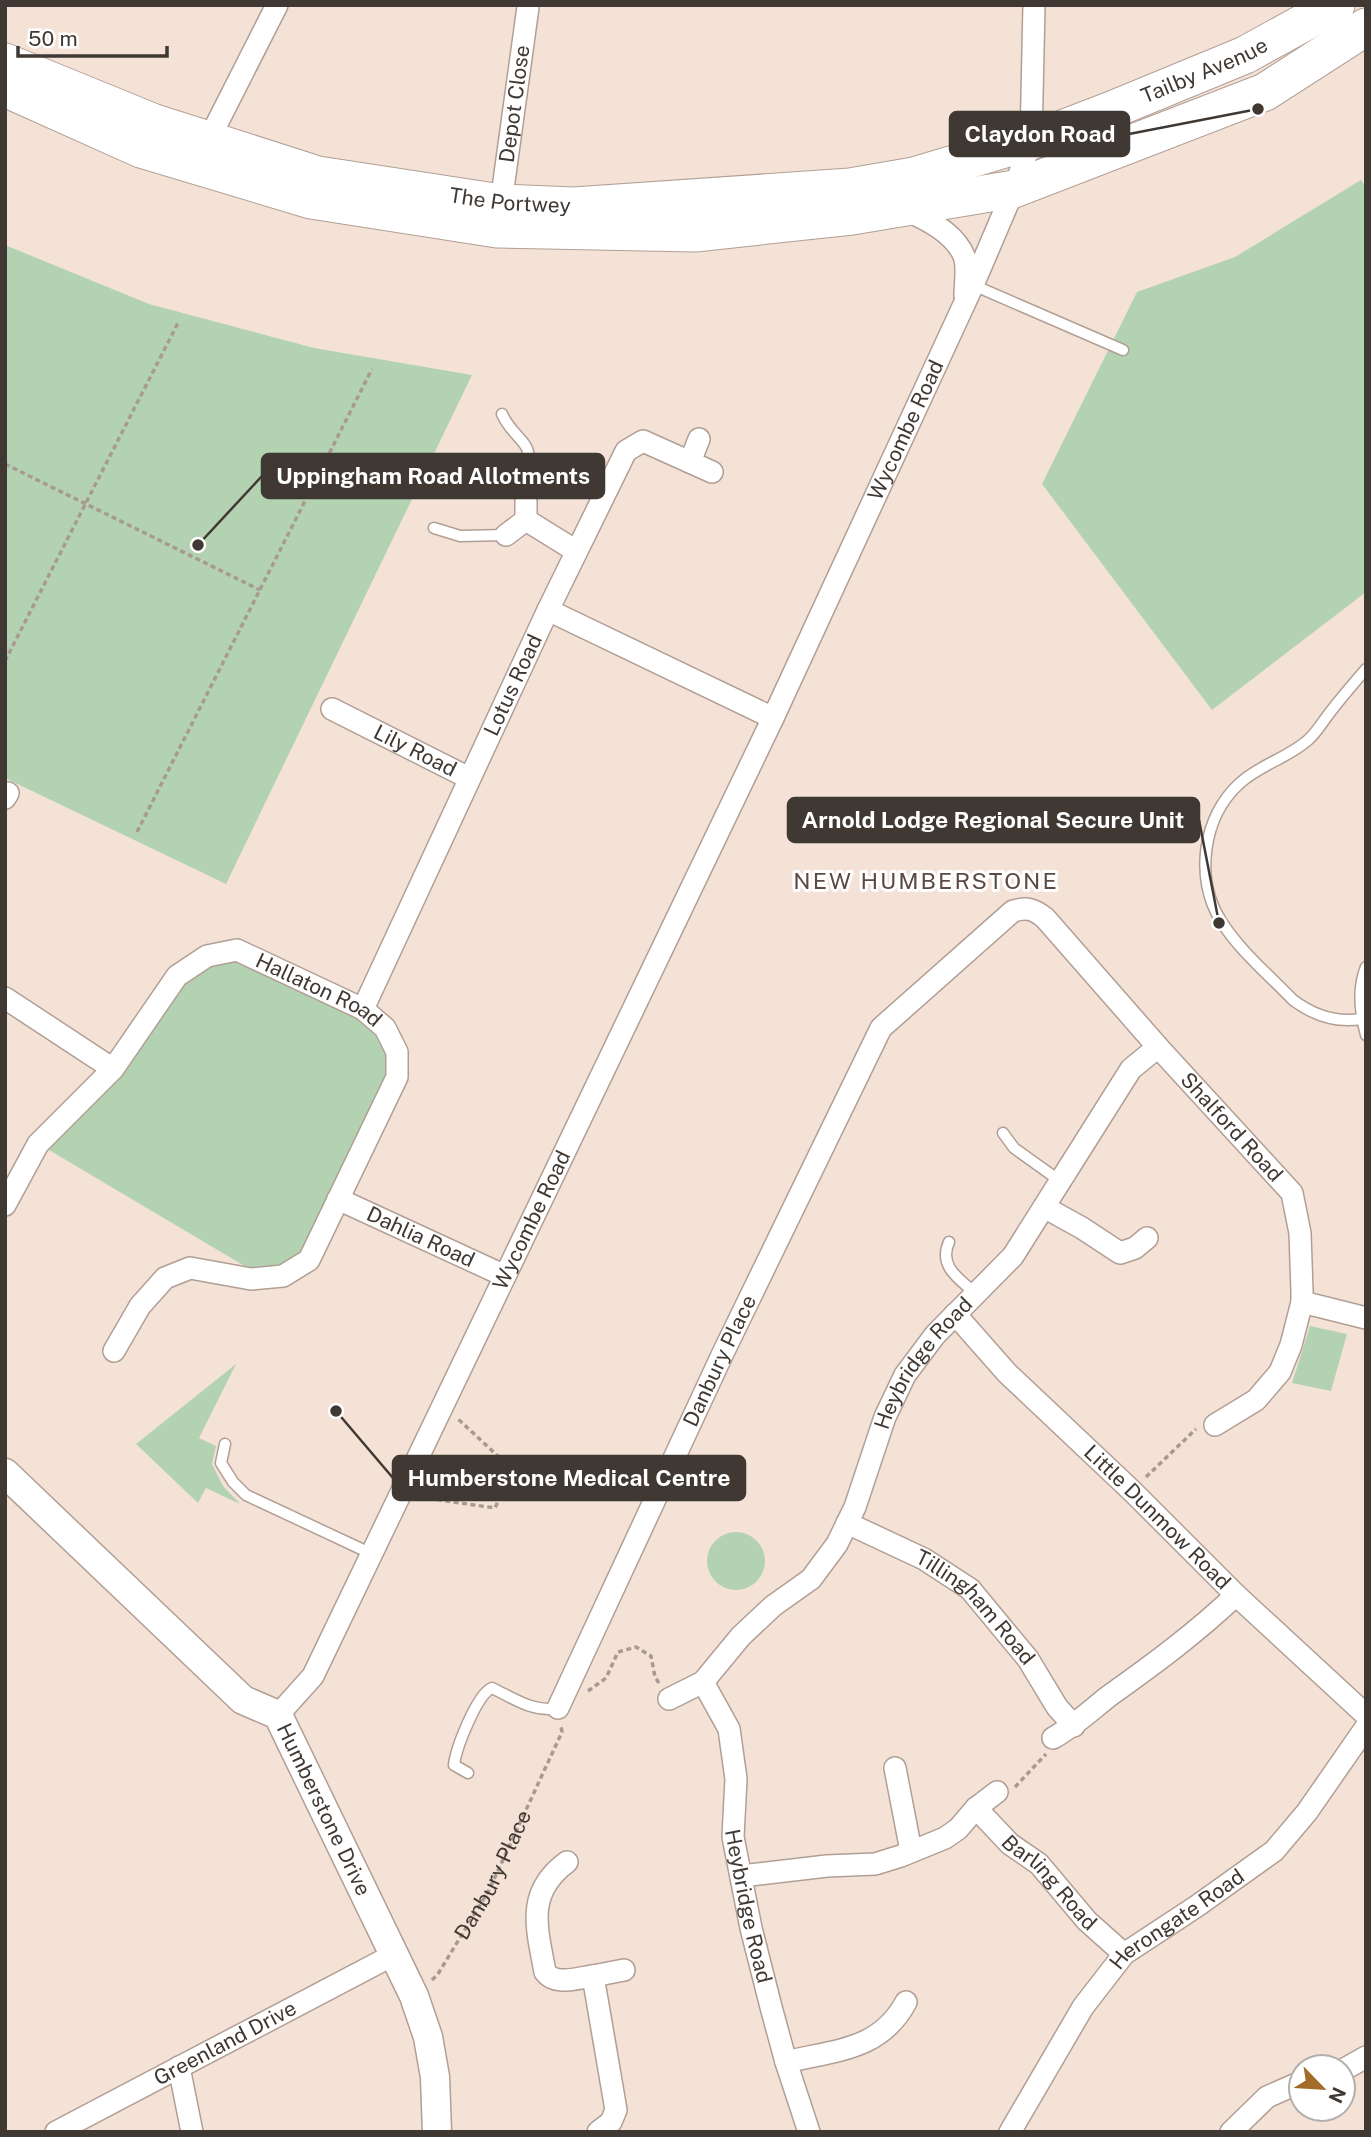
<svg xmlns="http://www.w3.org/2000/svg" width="1371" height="2137" font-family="'Public Sans',sans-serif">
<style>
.green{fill:#b3d2b2}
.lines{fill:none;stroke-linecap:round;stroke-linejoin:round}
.service-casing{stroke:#b19f95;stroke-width:13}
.minor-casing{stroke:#b19f95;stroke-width:24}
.tertiary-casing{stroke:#b19f95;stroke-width:31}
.trunk-casing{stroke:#b19f95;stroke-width:39}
.path{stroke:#a89a92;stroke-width:3.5;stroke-dasharray:5 3.5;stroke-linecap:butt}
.service{stroke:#fff;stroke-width:10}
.minor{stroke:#fff;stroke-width:21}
.tertiary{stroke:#fff;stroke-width:28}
.trunk{stroke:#fff;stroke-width:37}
.labels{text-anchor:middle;stroke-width:6;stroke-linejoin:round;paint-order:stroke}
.street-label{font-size:21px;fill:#3f3833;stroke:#fff}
.neighbourhood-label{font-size:23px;letter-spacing:2px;fill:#5b4b42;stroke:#fff}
.leader{fill:none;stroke:#3f3833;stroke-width:2.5}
.callout-dot{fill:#3f3833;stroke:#fff;stroke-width:2.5}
.callout{fill:#3f3833;stroke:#3f3833;stroke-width:2.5}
.callout-label{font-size:23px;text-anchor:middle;font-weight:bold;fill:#fff}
</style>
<rect width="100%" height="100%" fill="#f5e2d7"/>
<path class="green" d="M1361,180L1366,187V592L1212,710L1042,484L1137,292L1235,257Z
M5,245L149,304L314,348L472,375L226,884L5,778Z
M236,956L359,1014L381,1031L392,1054L391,1075L303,1256L282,1269L253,1271L44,1147L182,981L211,960Z
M1310,1326L1347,1334L1331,1391L1292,1383Z
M236,1364L199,1438L216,1446L212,1464L223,1486L240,1504L206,1488L198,1503L136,1444Z
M707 1561a29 29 0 1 1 58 0a29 29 0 1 1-58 0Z"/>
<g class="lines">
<g class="service-casing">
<path id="service" d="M973,285L1123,350
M502,414C508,428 517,434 525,445C534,458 527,485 526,501
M434,528L460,536L506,535
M1366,967C1357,989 1360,1013 1366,1035
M1361,1019C1336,1023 1313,1015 1293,1000C1269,975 1239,950 1221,921C1194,878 1203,816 1240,783C1261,764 1288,758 1308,740C1316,733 1322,723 1328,715C1340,699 1353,684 1366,669
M1003,1133L1014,1148L1060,1181
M949,1242C938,1266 959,1279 975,1293
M225,1444L221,1463L233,1482L246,1495L372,1554
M468,1773L454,1765C456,1748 477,1694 492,1688C513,1698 534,1713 558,1708"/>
</g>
<g class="minor-casing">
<g id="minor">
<path d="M204,149L277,5"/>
<path id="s2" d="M501,203L528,7"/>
<path d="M907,211C927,219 955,234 964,256C968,266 965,285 965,296"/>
<path d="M690,462L699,439"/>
<path d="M526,520L576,551"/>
<path d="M506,535L526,520V501"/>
<path d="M548,610L773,718"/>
<path id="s3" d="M332,709L469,778"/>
<path d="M5,798L8,793"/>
<path d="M5,998L113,1069"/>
<path id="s4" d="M363,1009L548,610L626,451L643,441L712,472"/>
<path id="s5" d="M338,1199L505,1276"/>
<path id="s6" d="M5,1205L38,1144L113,1069L177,976L207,956L237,950L363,1009L385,1028L397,1052V1077L309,1260L283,1276L251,1279L190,1268L165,1278L140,1306L114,1351"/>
<path d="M1044,1207L1082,1228L1120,1253L1135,1248L1147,1238"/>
<path d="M1302,1302L1366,1318"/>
<path id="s7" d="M955,1314L1007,1373L1132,1491L1236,1595L1366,1715"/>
<path id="s8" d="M847,1523L924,1559L970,1589L1028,1659L1057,1707L1074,1726"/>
<path id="s9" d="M703,1682L729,1729L736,1779L733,1837L751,1928L771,2007L786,2062L809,2132"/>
<path id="s10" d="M669,1699L703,1682L741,1636L773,1606L811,1579L837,1544L855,1507L885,1417L905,1375L935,1335L1013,1256L1131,1069L1158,1047"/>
<path id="s11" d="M558,1708L723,1353L881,1028L1013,911C1027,907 1034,909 1045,918L1158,1047L1292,1193L1300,1233L1302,1291V1302L1291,1345L1280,1372L1256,1400L1215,1425"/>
<path id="s12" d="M278,1715L313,1676L773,718L973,285L1014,189L1031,141L1034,5"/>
<path d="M1053,1738C1074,1726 1090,1711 1109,1696C1154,1664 1196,1633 1236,1595"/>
<path d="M895,1768L911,1851"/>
<path id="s13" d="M976,1808L1010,1844L1039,1864L1087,1921L1124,1954"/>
<path d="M567,1862C525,1893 537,1928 545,1972C555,1986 577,1978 593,1976L616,2110L611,2122L598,2132"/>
<path d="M741,1876L827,1866L875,1864L901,1856L945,1838L958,1829L976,1808L997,1792"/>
<path d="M593,1976L624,1970"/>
<path d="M786,2062C834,2050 880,2051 906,2002"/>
<path d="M179,2067L192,2132"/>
<path d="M1343,2070L1366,2057"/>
<path id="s14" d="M56,2132L395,1954"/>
<path id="s15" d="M1010,2132L1083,2007L1124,1954L1197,1906L1274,1851L1307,1812L1366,1727"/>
<path d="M1231,2132L1267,2097L1301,2082"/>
</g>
</g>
<g class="tertiary-casing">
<g id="tertiary">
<path id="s16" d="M5,1473L243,1700L278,1715L414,1996L428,2037L435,2077L437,2132"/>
</g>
</g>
<g class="trunk-casing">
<g id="trunk">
<path id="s17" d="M5,62L152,122L318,175L501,203L574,206L850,187L914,176L1031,141L1109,111L1245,55L1336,5"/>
<path d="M5,88L141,149L311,200L497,229L695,233L852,216L1014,189L1265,92L1366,27"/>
</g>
</g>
<g class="path">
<path d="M5,464L260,590"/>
<path d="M5,661L178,323"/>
<path d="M137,832L372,369"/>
<path d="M1146,1477L1196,1429"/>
<path d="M420,1497L495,1508L513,1470L458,1419"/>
<path d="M588,1691L606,1678L618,1652L636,1647L651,1656L655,1677L659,1683"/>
<path d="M1015,1787L1046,1754"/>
<path id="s1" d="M432,1980L438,1974L489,1890L562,1732L561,1727"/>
</g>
<use href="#service" class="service"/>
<use href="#minor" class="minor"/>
<use href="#tertiary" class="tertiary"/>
<use href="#trunk" class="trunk"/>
</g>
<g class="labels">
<g class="street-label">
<text dy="7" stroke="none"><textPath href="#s17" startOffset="1242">Tailby Avenue</textPath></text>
<text dy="7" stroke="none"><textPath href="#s2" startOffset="100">Depot Close</textPath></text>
<text dy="7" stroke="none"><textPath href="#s17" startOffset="527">The Portwey</textPath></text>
<text dy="7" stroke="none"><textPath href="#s12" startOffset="1432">Wycombe Road</textPath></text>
<text dy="7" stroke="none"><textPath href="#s4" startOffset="357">Lotus Road</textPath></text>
<text dy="7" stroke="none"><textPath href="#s3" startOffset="93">Lily Road</textPath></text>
<text dy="7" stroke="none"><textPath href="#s6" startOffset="446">Hallaton Road</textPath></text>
<text dy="7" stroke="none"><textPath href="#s11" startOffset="1244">Shalford Road</textPath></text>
<text dy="7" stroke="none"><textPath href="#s12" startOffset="558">Wycombe Road</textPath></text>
<text dy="7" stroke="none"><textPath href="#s5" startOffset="91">Dahlia Road</textPath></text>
<text dy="7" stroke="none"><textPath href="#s11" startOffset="383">Danbury Place</textPath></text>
<text dy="7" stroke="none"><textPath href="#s10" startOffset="434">Heybridge Road</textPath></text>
<text dy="7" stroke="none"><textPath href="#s7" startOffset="287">Little Dunmow Road</textPath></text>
<text dy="7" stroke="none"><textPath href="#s8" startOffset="156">Tillingham Road</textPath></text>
<text dy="7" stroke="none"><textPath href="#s16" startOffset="472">Humberstone Drive</textPath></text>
<text dy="7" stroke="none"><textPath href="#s1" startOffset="122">Danbury Place</textPath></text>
<text dy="7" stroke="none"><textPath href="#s13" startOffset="105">Barling Road</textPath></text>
<text dy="7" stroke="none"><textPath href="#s9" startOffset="233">Heybridge Road</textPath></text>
<text dy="7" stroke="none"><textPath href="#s15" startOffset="275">Herongate Road</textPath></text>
<text dy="7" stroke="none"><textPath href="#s14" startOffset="191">Greenland Drive</textPath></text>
</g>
<g class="neighbourhood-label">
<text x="926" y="889">NEW HUMBERSTONE</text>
</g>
</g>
<path class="leader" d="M1258 109L1129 134M198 545L262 476M1219 923L1199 820M336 1411L393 1478"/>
<g class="callout-dot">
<circle cx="1258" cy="109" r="7"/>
<circle cx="198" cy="545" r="7"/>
<circle cx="1219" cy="923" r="7"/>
<circle cx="336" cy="1411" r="7"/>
</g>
<g class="callout">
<rect x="950" y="112" width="179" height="44" rx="7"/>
<rect x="262" y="454" width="342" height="44" rx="7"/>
<rect x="788" y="798" width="411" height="44" rx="7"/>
<rect x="393" y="1456" width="352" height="44" rx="7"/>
</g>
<g class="callout-label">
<text x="1040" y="142">Claydon Road</text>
<text x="433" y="484">Uppingham Road Allotments</text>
<text x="993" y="828">Arnold Lodge Regional Secure Unit</text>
<text x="569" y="1486">Humberstone Medical Centre</text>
</g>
<rect width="1371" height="2137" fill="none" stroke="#3f3833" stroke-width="14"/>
<g transform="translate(1322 2088) rotate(115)"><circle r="33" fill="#ffffff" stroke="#b2afad" stroke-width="2"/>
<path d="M0-5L12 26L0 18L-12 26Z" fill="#a36b28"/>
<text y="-10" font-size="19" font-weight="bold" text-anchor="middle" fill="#3f3833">N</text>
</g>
<path d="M18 46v10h149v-10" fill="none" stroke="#3f3833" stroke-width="3.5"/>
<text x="28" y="46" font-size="21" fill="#3f3833" stroke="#ffffff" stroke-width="5" paint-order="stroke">50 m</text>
</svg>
